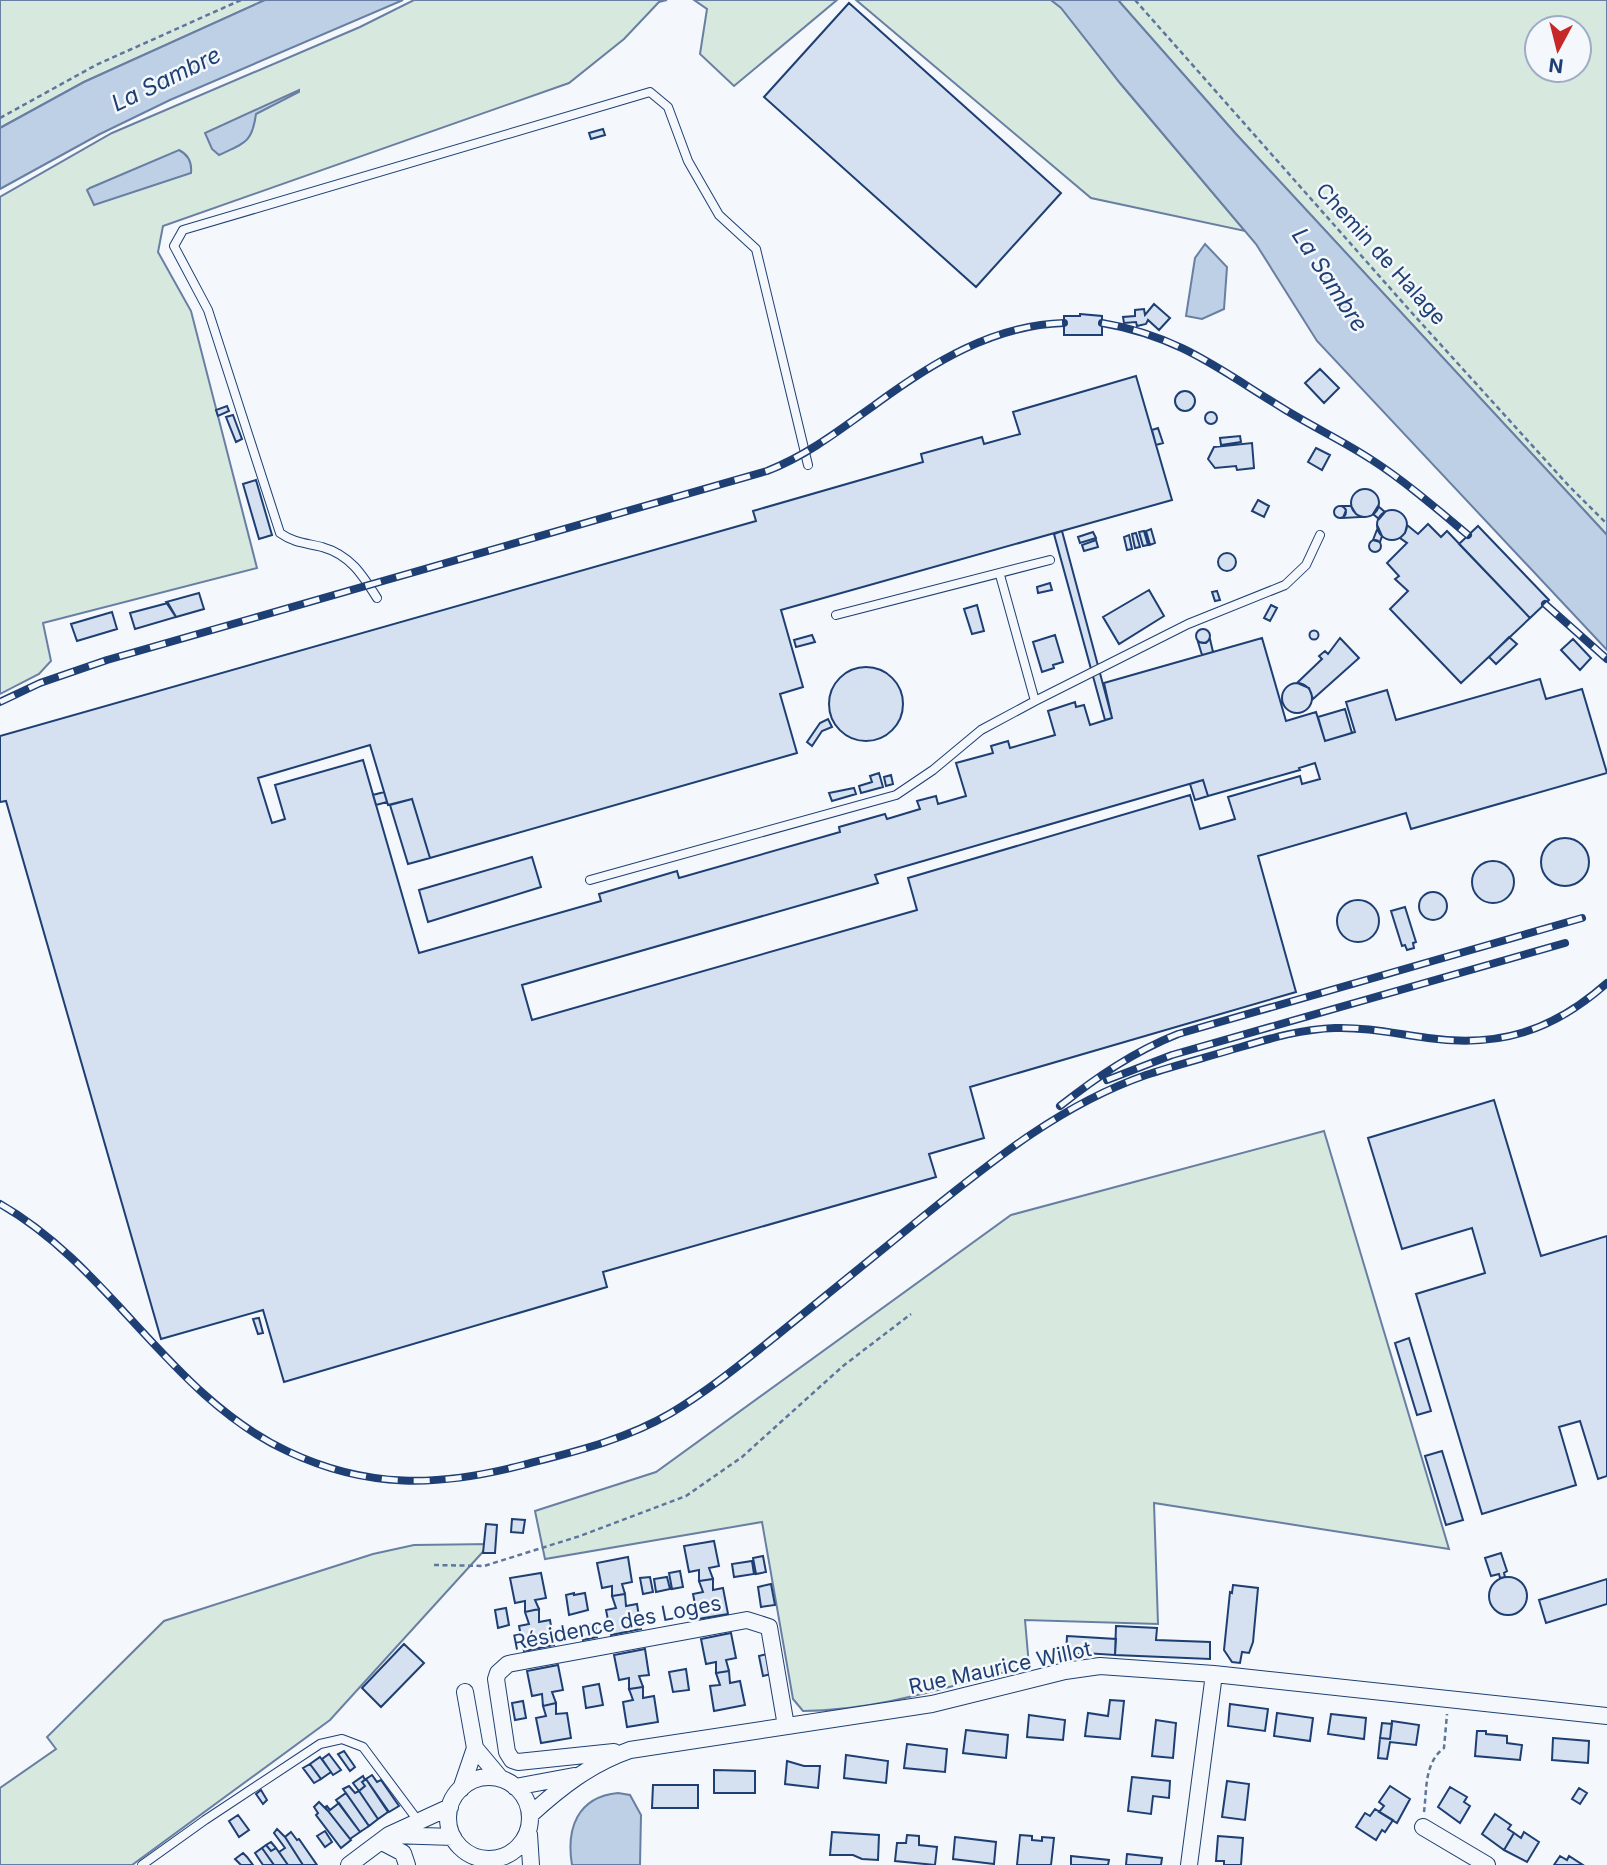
<svg xmlns="http://www.w3.org/2000/svg" width="1607" height="1865" font-family="Inter,sans-serif">
<style>
.green{fill:#d7e8df;stroke:#687fa3;stroke-width:2;fill-rule:evenodd}
.water{fill:#bed0e5;stroke:#687fa3;stroke-width:2}
.building{fill:#d5e0f0;stroke:#1d3f73;stroke-width:2;fill-rule:evenodd}
.lines{fill:none;stroke-linecap:round;stroke-linejoin:round}
.service-casing{stroke:#1d3f73;stroke-width:10}
.minor-casing{stroke:#1d3f73;stroke-width:18}
.path{stroke:#5e769c;stroke-width:2.5;stroke-dasharray:5 3.5;stroke-linecap:butt}
.service{stroke:#f4f7fb;stroke-width:8}
.minor{stroke:#f4f7fb;stroke-width:16}
.rail-casing{stroke:#1d3f73;stroke-width:8}
.rail{stroke:#f4f7fb;stroke-width:5;stroke-dasharray:16;stroke-linecap:butt}
.labels{text-anchor:middle;stroke-width:5;stroke-linejoin:round;paint-order:stroke}
.street-label{font-size:21px;fill:#1d3f73;stroke:#f4f7fb}
.water-label{font-size:23px;font-style:italic;fill:#1d3f73;stroke:#f4f7fb}
</style>
<rect width="100%" height="100%" fill="#f4f7fb"/>
<path class="green" d="M0,0H265L84,82L0,128Z
M414,0H667L659,2L624,39L569,83L163,226L158,252L191,311L257,568L43,623L51,661L39,674L0,694V197L112,133L360,27Z
M694,0H837L734,86L700,54L707,9Z
M856,0H1051L1061,7L1120,83L1245,231L1091,198Z
M1118,0H1607V535L1236,134ZM1537,28H1579V70H1537Z
M1324,1131L1449,1549L1154,1503L1158,1624L1025,1620L1029,1666C956,1684 879,1711 803,1711L793,1699L762,1522L545,1559L535,1511L656,1472L1011,1215Z
M490,1544L330,1720L132,1865H0V1788L56,1749L47,1737L164,1621L373,1554L414,1545Z"/>
<path class="water" d="M265,0H403L170,100L100,134L0,189V128L84,82Z
M1051,0H1118L1236,134L1607,535V650L1317,341L1256,244L1120,83L1061,8Z
M299,90V92L256,114C252,143 245,143 219,155L212,149L205,133Z
M179,150C189,155 192,163 191,173L94,205L87,190L90,188Z
M1205,244L1227,267L1224,309L1202,319L1186,316L1195,258Z
M618,1793L630,1795L641,1815L640,1865H572C566,1829 577,1797 618,1793Z"/>
<path class="building" d="M849,3L1061,193L976,287L764,97Z
M603,129L605,135L591,139L589,133Z
M1154,304L1170,318L1159,330L1148,320L1146,324L1137,326L1136,322L1124,323L1123,317L1135,316V310L1144,309L1145,315Z
M1080,314L1102,316V335H1064V316H1080Z
M1320,369L1339,388L1324,403L1305,383Z
M1136,376L1172,500L781,610L803,687L780,694L797,753L430,858L412,799L388,805L370,745L258,778L272,823L285,819L275,785L363,760L419,953L601,901L599,894L677,871L679,878L840,832L839,827L885,814L887,819L920,809L917,801L936,796L938,804L966,796L956,763L993,753L991,746L1008,741L1010,748L1055,735L1048,711L1075,702L1076,707L1084,705L1090,725L1112,718L1104,683L1262,638L1286,721L1316,712L1325,741L1355,732L1346,702L1387,690L1396,720L1540,679L1546,699L1582,689L1607,773L1411,829L1406,813L1258,856L1296,992L970,1087L984,1138L929,1154L936,1177L603,1272L607,1287L284,1382L263,1310L161,1339L6,801L0,802V736L756,521L753,511L923,462L921,454L982,437L984,444L1020,434L1013,412ZM1315,763L1320,779L1302,784L1300,776L1228,797L1235,819L1200,829L1190,795L908,878L917,910L532,1020L522,985L878,883L875,875L1203,780L1208,796L1300,770L1299,768Z
M1175 401a10 10 0 1 1 20 0a10 10 0 1 1-20 0Z
M227,406L229,411L218,416L216,410Z
M1205 418a6 6 0 1 1 12 0a6 6 0 1 1-12 0Z
M233,415L242,439L236,442L226,417Z
M1158,428L1163,443L1156,445L1152,430Z
M1240,436L1241,442L1221,445L1220,438Z
M1252,443L1254,468L1237,470L1236,466L1215,468L1208,459L1214,447Z
M1316,448L1330,455L1322,470L1308,462Z
M256,480L272,535L259,539L243,484Z
M1351 503a14 14 0 1 1 28 0a14 14 0 1 1-28 0Z
M1258,500L1269,506L1264,517L1252,511Z
M1334 512a6 6 0 1 1 12 0a6 6 0 1 1-12 0Z
M1343,506H1351L1356,514L1361,517L1343,518L1346,510Z
M1378,506L1385,512L1379,519L1373,514Z
M1377 525a15 15 0 1 1 30 0a15 15 0 1 1-30 0Z
M1428,524L1441,537L1447,531L1530,618L1461,683L1390,609L1408,591L1395,579L1399,576L1387,563L1407,543L1400,538L1405,533L1407,525L1418,534Z
M1478,526L1549,600L1530,618L1459,544Z
M1378,527L1382,536L1380,542L1373,540Z
M1151,529L1155,543L1150,545L1146,531Z
M1062,531L1112,718L1105,720L1054,534Z
M1144,531L1148,545L1143,546L1139,532Z
M1093,532L1096,538L1080,543L1078,537Z
M1136,533L1140,547L1135,548L1132,534Z
M1129,535L1132,549L1127,550L1124,537Z
M1369 546a6 6 0 1 1 12 0a6 6 0 1 1-12 0Z
M1096,540L1098,547L1084,551L1082,545Z
M1218 562a9 9 0 1 1 18 0a9 9 0 1 1-18 0Z
M1050,583L1052,590L1038,593L1037,587Z
M1149,590L1164,616L1119,644L1103,617Z
M1217,591L1220,600L1215,601L1212,592Z
M199,593L204,609L176,617L166,602Z
M168,603L176,617L135,629L130,613Z
M977,605L984,631L972,634L964,609Z
M1271,605L1277,608L1270,621L1264,618Z
M112,612L117,629L77,641L71,624Z
M1196 636a7 7 0 1 1 14 0a7 7 0 1 1-14 0Z
M1309.5 635a4.5 4.5 0 1 1 9 0a4.5 4.5 0 1 1-9 0Z
M812,635L815,642L796,647L794,640Z
M1055,635L1063,662L1053,665L1054,668L1042,672L1033,642Z
M1509,637L1517,644L1496,664L1489,657Z
M1340,638L1359,658L1313,699L1309,688L1297,683L1322,659L1319,656L1325,651L1328,654Z
M1210,639L1213,652L1202,655L1198,642L1206,643Z
M1573,639L1591,658L1580,670L1561,650Z
M829 704a37 37 0 1 1 74 0a37 37 0 1 1-74 0Z
M1282 698a15 15 0 1 1 30 0a15 15 0 1 1-30 0Z
M1345,709L1352,733L1325,741L1318,717Z
M828,719L832,727L822,731L812,746L807,742L820,723Z
M879,773L883,787L861,793L859,786L872,782L870,776Z
M891,775L893,784L886,786L884,777Z
M1203,780L1208,796L1195,800L1190,784Z
M854,788L856,794L832,801L829,793Z
M384,792L387,802L376,805L373,795Z
M412,799L430,858L408,864L390,805Z
M1541 862a24 24 0 1 1 48 0a24 24 0 1 1-48 0Z
M532,857L541,887L428,922L419,890Z
M1472 882a21 21 0 1 1 42 0a21 21 0 1 1-42 0Z
M1419 906a14 14 0 1 1 28 0a14 14 0 1 1-28 0Z
M1337 921a21 21 0 1 1 42 0a21 21 0 1 1-42 0Z
M1405,907L1416,942L1413,943L1414,948L1407,950L1405,945L1402,946L1391,911Z
M1494,1100L1541,1256L1607,1236V1476L1598,1479L1580,1421L1559,1427L1576,1485L1482,1514L1416,1294L1485,1273L1472,1228L1402,1249L1368,1138Z
M259,1318L263,1333L258,1334L253,1319Z
M1409,1338L1431,1411L1417,1415L1395,1343Z
M1442,1451L1463,1520L1446,1525L1425,1456Z
M512,1519L525,1520L523,1533L511,1532Z
M486,1524L497,1525L495,1553H483Z
M714,1541L719,1566L709,1568L713,1579L699,1581V1570L689,1572L684,1546Z
M1501,1553L1507,1571L1504,1573L1505,1577L1500,1578L1499,1574L1491,1576L1485,1558Z
M763,1556L766,1572L756,1574L753,1558Z
M628,1557L632,1582L622,1584L625,1594L612,1596V1586L602,1588L597,1563Z
M752,1561L754,1574L734,1577L732,1564Z
M680,1571L683,1587L672,1589L669,1573Z
M541,1573L546,1598L535,1600L539,1609L525,1612V1601L515,1603L510,1578Z
M1489 1596a19 19 0 1 1 38 0a19 19 0 1 1-38 0Z
M650,1577L653,1592L643,1594L640,1578Z
M667,1577L670,1589L656,1592L654,1579Z
M713,1579V1590L723,1588L728,1614L698,1619L693,1594L703,1592L699,1581Z
M1607,1579V1604L1546,1623L1539,1600Z
M771,1584L775,1605L761,1607L758,1587Z
M1233,1585L1258,1588L1253,1642L1249,1653L1242,1652L1240,1663L1232,1662L1224,1650L1230,1592L1232,1593Z
M574,1593V1595L585,1593L588,1610L569,1615L566,1595Z
M625,1594L626,1606L637,1604L641,1629L611,1635L606,1610L616,1608L612,1596Z
M506,1608L509,1625L498,1628L495,1610Z
M539,1609V1622L550,1620L554,1645L524,1651L519,1626L529,1624L525,1612Z
M595,1624L597,1637L583,1640L580,1626Z
M1116,1626L1157,1628L1156,1640L1210,1642V1659L1115,1655Z
M731,1633L736,1658L726,1660L729,1671L716,1673V1662L706,1664L701,1639Z
M1067,1636L1116,1639L1115,1655L1085,1653V1655L1077,1654V1656H1066Z
M404,1644L424,1663L381,1707L362,1688Z
M645,1649L649,1675L639,1676L643,1687L629,1689V1678L619,1680L614,1655Z
M767,1654L771,1674L763,1676L759,1656Z
M558,1665L563,1690L552,1692L556,1703L543,1706L542,1694L532,1696L527,1671Z
M686,1669L689,1690L673,1692L669,1672Z
M729,1671L730,1683L740,1681L745,1705L714,1711L710,1686L720,1685L716,1673Z
M599,1684L603,1705L586,1708L583,1687Z
M643,1687V1698L654,1696L658,1722L627,1727L623,1702L633,1700L629,1689Z
M1110,1700L1124,1701L1120,1739L1085,1736L1088,1713L1108,1716Z
M523,1701L526,1718L515,1720L512,1703Z
M556,1703V1714L567,1713L571,1738L541,1743L536,1718L546,1716L543,1706Z
M1230,1704L1268,1709L1265,1731L1228,1726Z
M1277,1713L1313,1718L1310,1741L1274,1736Z
M1331,1714L1366,1718L1364,1739L1328,1734Z
M1029,1715L1065,1720L1063,1740L1027,1737Z
M1156,1720L1176,1723L1173,1758L1152,1756Z
M1392,1721L1419,1725L1416,1745L1390,1742L1387,1759L1378,1758L1380,1738L1390,1739Z
M1382,1723L1392,1724L1390,1739L1380,1738Z
M966,1730L1008,1735L1006,1758L963,1753Z
M1477,1731H1486V1734L1507,1736V1743L1522,1745L1520,1760L1475,1756Z
M1553,1738L1589,1741L1588,1763L1552,1760Z
M907,1744L947,1749L945,1772L904,1768Z
M344,1751L355,1767L350,1771L338,1754Z
M329,1754L341,1770L333,1775L322,1759Z
M846,1755L888,1761L886,1783L844,1778Z
M320,1757L331,1772L321,1779L310,1764Z
M787,1761L804,1766H820L818,1788L785,1784Z
M310,1764L321,1779L314,1783L303,1768Z
M714,1770L755,1771V1793H714Z
M372,1775L377,1782L381,1780L399,1806L389,1812L366,1779Z
M363,1776L365,1780L362,1782L365,1786L359,1791L353,1783Z
M1132,1777L1170,1781L1169,1798L1153,1796L1151,1814L1128,1811Z
M366,1779L388,1812L378,1819L359,1791L365,1786L362,1782Z
M1227,1781L1249,1784L1245,1820L1222,1817Z
M653,1785H698V1808H652Z
M349,1786L355,1793L359,1791L378,1819L369,1826L343,1789Z
M1390,1786L1410,1799L1397,1823L1379,1812L1384,1806L1379,1802Z
M1450,1787L1467,1797L1464,1802L1470,1806L1460,1823L1438,1807Z
M1579,1788L1587,1793L1580,1804L1572,1799Z
M261,1790L267,1800L263,1804L256,1794Z
M346,1793L369,1826L360,1832L336,1800Z
M319,1802L328,1811L351,1840L341,1848L316,1815L318,1813L314,1807Z
M339,1803L360,1832L350,1839L325,1807L327,1806L330,1810Z
M1375,1809L1393,1820L1385,1832L1382,1830L1376,1840L1356,1827L1365,1813L1370,1816Z
M1495,1814L1511,1825L1508,1829L1514,1833L1504,1850L1482,1834Z
M238,1815L249,1830L239,1837L229,1821Z
M277,1829L285,1837L303,1865H288L279,1852L285,1848L274,1833Z
M325,1831L332,1842L325,1847L317,1836Z
M291,1832L297,1840L299,1839L317,1865H303L285,1837Z
M832,1832L879,1835L878,1860L862,1859L853,1855H830Z
M1524,1832L1539,1842L1527,1862L1504,1850L1514,1833L1521,1838Z
M907,1835L919,1836V1845L937,1847L935,1865L895,1861L897,1843H906Z
M1020,1835L1032,1836V1840L1042,1841V1837L1054,1838L1051,1865H1017Z
M1218,1836L1243,1838L1241,1865H1224V1861H1216Z
M955,1837L996,1842L994,1864L953,1859Z
M271,1842L276,1848L271,1851L266,1845Z
M266,1845L271,1851L276,1848L288,1865H274L262,1848Z
M262,1848L274,1865H263L255,1853Z
M243,1853L247,1857L253,1865H241L235,1859Z
M1127,1854L1162,1858L1161,1865H1126Z
M1071,1856L1109,1860L1108,1865H1071Z
M1560,1856L1567,1860L1569,1856L1583,1865H1554Z"/>
<g class="lines">
<g class="service-casing">
<path id="service" d="M1000,575L1035,701
M377,598C362,574 350,555 322,547C306,543 294,543 280,533L208,310L174,246L183,230L650,92L668,107L688,161L719,215L756,249L808,465
M836,615L1050,560
M590,880L896,795L933,770L981,730L1035,701L1188,624L1285,585L1306,565L1320,535
M142,1865L205,1820L320,1744L342,1739L363,1747L419,1822"/>
</g>
<g class="minor-casing">
<path id="minor" d="M475,1748L501,1779
M614,1752L518,1762L512,1760L507,1752L496,1679L498,1673L508,1664L747,1620L769,1627L786,1726
M448 1818a41 41 0 1 1 82 0a41 41 0 1 1-82 0Z
M515,1787L574,1776
M461,1789L475,1748L465,1692
M530,1815C561,1787 590,1764 630,1750L932,1704L1065,1671L1100,1666L1214,1674L1607,1716
M1423,1827L1487,1865
M529,1834L531,1865
M392,1835L453,1837
M382,1842L403,1853L407,1865
M349,1865L389,1835L450,1807
M1189,1865L1214,1674"/>
</g>
<path class="path" d="M1135,0L1412,313L1568,485L1607,524
M0,118L96,65L241,0
M434,1565L484,1566L580,1536L686,1496L742,1457L843,1366L911,1314
M1424,1812C1427,1789 1424,1763 1444,1748L1447,1714"/>
<use href="#service" class="service"/>
<use href="#minor" class="minor"/>
<g class="rail-casing">
<path id="rail" d="M1102,323C1179,336 1220,370 1284,409C1313,427 1343,441 1372,460C1406,482 1437,509 1468,535
M1545,604L1607,659
M0,702L40,683L107,660L767,471C808,455 841,429 876,404C932,363 993,325 1064,323
M1107,1080L1172,1055L1565,943
M1060,1106C1097,1077 1133,1052 1178,1034L1582,918
M0,1204C111,1267 170,1396 287,1451C367,1489 439,1487 523,1465C573,1452 625,1440 671,1413C708,1391 742,1363 776,1336C824,1297 872,1258 920,1219C991,1162 1060,1105 1146,1075C1173,1066 1200,1059 1227,1051C1262,1041 1298,1029 1335,1028C1366,1027 1397,1034 1428,1038C1499,1048 1553,1031 1607,983"/>
</g>
<use href="#rail" class="rail"/>
</g>
<g class="labels">
<g class="street-label">
<text transform="translate(1381 254) rotate(48)" y="7">Chemin de Halage</text>
<text transform="translate(617 1623) rotate(-11)" y="7">Résidence des Loges</text>
<text transform="translate(1000 1668) rotate(-12)" y="7">Rue Maurice Willot</text>
</g>
<g class="water-label">
<text transform="translate(166 79) rotate(-26)" y="8">La Sambre</text>
<text transform="translate(1330 280) rotate(57)" y="8">La Sambre</text>
</g>
</g>
<g transform="translate(1558 49) rotate(187)"><circle r="33" fill="#f4f7fb" stroke="#9eadc5" stroke-width="2"/>
<path d="M0-5L12 26L0 18L-12 26Z" fill="#c62828"/>
<text y="-10" font-size="19" font-weight="bold" text-anchor="middle" fill="#1d3f73">N</text>
</g>
</svg>
